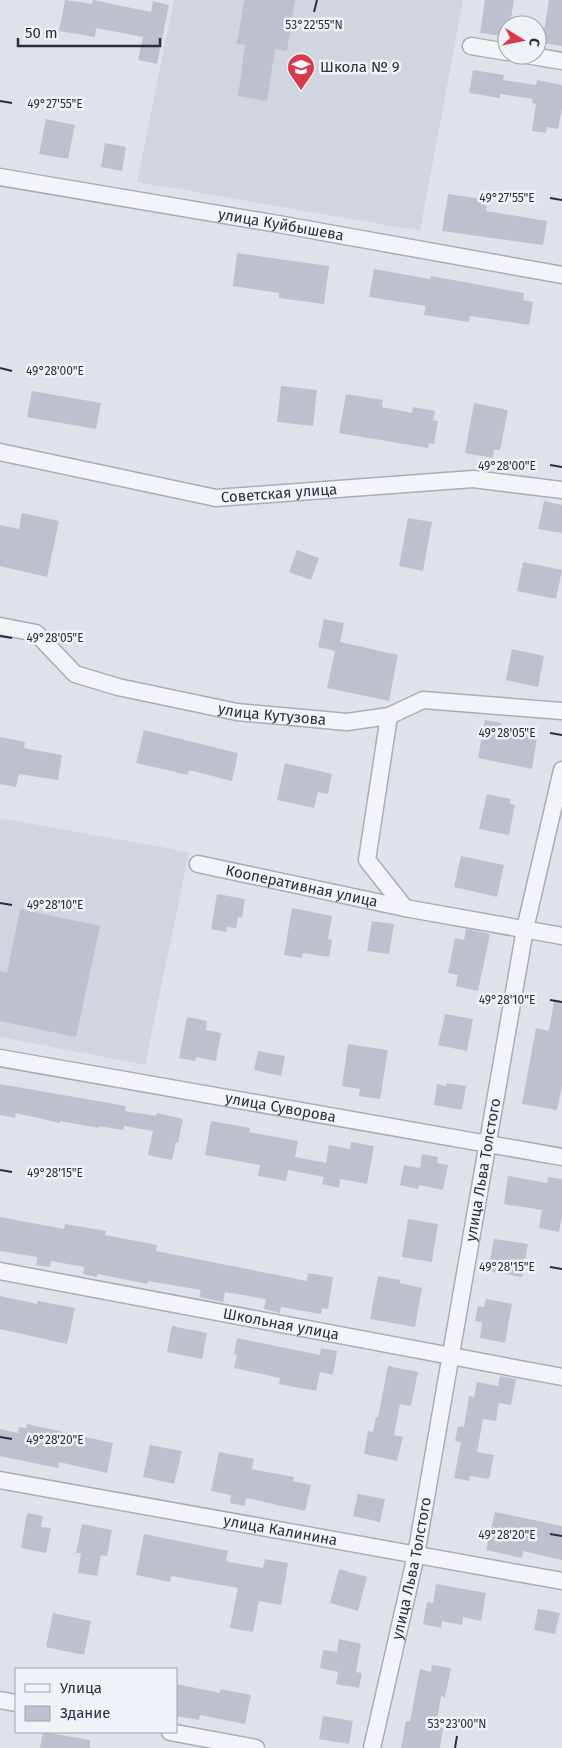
<svg xmlns="http://www.w3.org/2000/svg" width="562" height="1748" font-family="'Fira Sans',sans-serif">
<style>
.built{fill:#d1d5df}
.building{fill:#bcc1cd}
.lines{fill:none;stroke-linecap:round;stroke-linejoin:round}
.minor-casing{stroke:#a8adb7;stroke-width:19}
.minor{stroke:#f2f4f7;stroke-width:16}
.ticks{fill:none;stroke:#262f42;stroke-width:2}
.labels{text-anchor:middle;stroke-width:5;stroke-linejoin:round;paint-order:stroke}
.poi-label{font-size:15px;fill:#262f42;stroke:#eff2f7;text-anchor:start}
.street-label{font-size:15px;fill:#262f42;stroke:#eff2f7}
.ticks-label{font-size:12px;text-anchor:middle;fill:#262f42;stroke:#eff2f7;stroke-width:5;stroke-linejoin:round;paint-order:stroke}
</style>
<rect width="100%" height="100%" fill="#dfe3e9"/>
<path class="built" d="M174,0H463L420,231L137,182Z
M0,818L189,852L145,1065L0,1037Z"/>
<path class="building" d="M65,0L92,4L93,0L151,12L153,1L169,5L157,64L138,60L143,37L96,28L95,37L59,31Z
M244,0H295L287,51L275,49L267,101L238,96L245,45L237,44Z
M485,0H514L510,25L504,26L502,36L480,33Z
M549,0H562V46L542,43Z
M473,70L504,75L503,80L536,85L537,80L562,85V109L558,129L547,127L546,133L532,131L536,104L532,103L533,99L500,94V98L469,93Z
M46,119L75,125L68,159L39,154Z
M105,143L126,147L122,171L101,167Z
M448,194L488,200L486,211L547,221L543,245L442,231Z
M237,253L329,266L324,304L279,298V293L233,286Z
M374,269L430,279L431,276L524,293L523,300L533,302L529,325L470,316L469,322L424,315L426,306L369,297Z
M281,386L317,390L313,426L277,422Z
M32,391L101,403L96,429L27,417Z
M346,394L383,400L382,407L412,413L413,407L435,411L433,420L438,421L434,444L429,443L428,448L339,433Z
M474,403L508,410L500,450L494,449L493,458L465,453Z
M544,501L562,505V533L538,529Z
M22,513L59,521L47,577L0,566V525L19,529Z
M408,518L432,522L423,571L399,566Z
M297,550L319,558L311,580L289,572Z
M523,562L562,570L556,599L517,591Z
M324,619L344,623L340,642L398,655L389,701L327,688L335,651L318,647Z
M512,649L544,656L538,687L506,680Z
M485,720L502,723L500,730L537,738L532,769L478,758Z
M144,730L238,753L232,781L189,770L188,775L136,763Z
M0,737L25,742L24,748L62,755L58,780L19,774L16,787L0,784Z
M285,763L332,774L328,794L318,792L314,808L277,800Z
M487,794L511,799L510,804L515,805L509,835L479,829Z
M461,856L504,865L497,897L454,887Z
M217,894L245,899L242,918L238,917L236,928L227,927L226,932L211,929Z
M292,908L332,916L328,939L332,940L329,957L303,953L302,958L284,955Z
M20,909L100,926L76,1037L0,1021V971L7,973Z
M372,921L394,924L389,954L367,951Z
M466,929L490,934L478,991L456,986L458,975L448,973L455,938L464,940Z
M554,1001L562,1002V1086L557,1110L522,1104L536,1028L549,1031Z
M445,1014L473,1019L467,1051L438,1045Z
M187,1017L207,1021L206,1030L221,1033L216,1061L196,1057L195,1061L179,1058Z
M348,1044L388,1050L380,1099L359,1096L360,1089L342,1086Z
M258,1051L285,1056L281,1076L254,1070Z
M446,1083L466,1086L462,1110L434,1105L437,1084L446,1086Z
M0,1084L126,1106L125,1111L156,1116L157,1113L183,1119L178,1143L176,1142L172,1160L148,1155L153,1131L124,1126L123,1130L99,1126V1128L60,1121V1123L16,1113L15,1118L0,1115Z
M211,1121L250,1128L249,1132L298,1141L295,1157L326,1163L329,1145L350,1149L351,1142L374,1146L367,1184L340,1179L339,1188L322,1184L324,1177L288,1170L286,1181L258,1176L260,1165L205,1155Z
M422,1154L438,1157L437,1163L448,1165L443,1190L419,1185L418,1189L400,1185L404,1165L420,1168Z
M508,1176L547,1183L548,1177L562,1179V1216L559,1232L539,1228L542,1210L504,1204Z
M0,1217L64,1229L65,1224L106,1231L105,1235L157,1245L156,1251L307,1281L308,1273L333,1277L328,1309L322,1308L321,1314L281,1307L280,1313L264,1309L266,1299L225,1292L223,1302L199,1297L201,1290L148,1281L147,1284L98,1274L97,1277L83,1274L84,1267L51,1261L50,1267L36,1265L37,1257L0,1251Z
M408,1219L438,1224L432,1262L402,1257Z
M494,1239L528,1244L522,1277L488,1271Z
M378,1276L400,1280V1283L422,1288L415,1327L370,1319Z
M0,1296L37,1304L38,1301L75,1308L67,1344L0,1329Z
M486,1299L512,1304L505,1343L480,1338L482,1322L475,1321L478,1306L484,1307Z
M172,1326L207,1333L202,1359L167,1352Z
M237,1338L320,1355L321,1348L337,1351L333,1375L320,1372L316,1391L279,1384L280,1378L234,1368L237,1355L234,1354Z
M388,1366L418,1372L411,1406L400,1404L394,1435L403,1437L397,1461L364,1454L368,1431L373,1432L376,1417H378Z
M500,1376L516,1379L511,1405L499,1403L496,1421L483,1419L477,1452L494,1455L489,1479L470,1476L469,1481L454,1478L461,1442L455,1441L458,1426L464,1427L469,1396L474,1397L477,1382L498,1386Z
M27,1424L113,1443L107,1473L59,1462L58,1468L0,1456V1429L18,1433L19,1427L26,1428Z
M150,1445L182,1451L174,1484L143,1477Z
M219,1452L254,1459L252,1469L294,1477L293,1481L311,1485L305,1511L246,1498L245,1506L230,1503L231,1495L211,1491Z
M358,1494L385,1499L380,1522L353,1516Z
M495,1512L562,1526V1560L523,1551L522,1558L486,1550Z
M27,1513L43,1516L41,1527L51,1528L46,1553L21,1548Z
M82,1524L112,1530L107,1556L101,1555L97,1576L78,1573L81,1553H76Z
M144,1534L228,1551L226,1560L229,1562L263,1568L265,1559L288,1563L281,1605L259,1601L253,1632L230,1628L238,1588L171,1576L170,1582L136,1575Z
M339,1569L367,1577L358,1611L330,1603Z
M436,1584L486,1593L481,1621L463,1617L462,1625L442,1621L441,1628L423,1624L427,1602L433,1603Z
M538,1609L560,1613L555,1634L534,1630Z
M53,1613L91,1621L84,1655L46,1647Z
M339,1639L361,1644L356,1672L362,1673L359,1688L336,1684L338,1672L320,1668L323,1650L337,1652Z
M432,1665L451,1668L445,1697L441,1696L436,1726L443,1728L440,1748H401L406,1721H410L420,1669L431,1672Z
M176,1684L220,1693V1689L251,1695L245,1724L200,1715L199,1720L176,1716Z
M323,1716L353,1721L349,1744L319,1739Z
M43,1732L90,1740V1748H40Z"/>
<g class="lines">
<g class="minor-casing">
<g id="minor">
<path d="M471,46L507,52"/>
<path d="M526,55L562,61"/>
<path id="s1" d="M0,177L278,224L562,275"/>
<path id="s2" d="M0,452L216,498L473,479L562,490"/>
<path id="s3" d="M0,626L36,633L75,674L118,687L237,712L347,722L389,716L423,700L562,711"/>
<path d="M389,716L367,860L405,908L562,936"/>
<path id="s4" d="M198,864L405,908"/>
<path id="s5" d="M0,1058L562,1157"/>
<path id="s6" d="M0,1271L562,1377"/>
<path id="s7" d="M0,1480L562,1581"/>
<path d="M0,1700L16,1703"/>
<path d="M170,1732L256,1748"/>
<path id="s8" d="M372,1748L416,1555L525,929L562,770"/>
</g>
</g>
<use href="#minor" class="minor"/>
</g>
<path class="ticks" d="M314,12L317,0M0,101L12,103M550,198L562,200M0,368L12,371M550,465L562,467M0,636L12,638M550,733L562,735M0,903L12,905M550,1000L562,1002M0,1170L12,1172M550,1267L562,1269M0,1437L12,1439M550,1534L562,1536M455,1748L457,1736"/>
<defs>
<g id="school-pin" transform="scale(1.4375)"><path d="M0 17L-7.5 6A9.5 9.5 0 1 1 7.5 6Z" fill="#d93a4b" stroke="#eff2f7"/><path d="M0-5L7-2L0 1L-7-2ZM-4 1L0 2.5L4 1V4Q0 6-4 4Z" fill="#fff"/></g>
</defs>
<g fill-rule="evenodd">
<use href="#school-pin" x="301" y="67"/>
</g>
<g class="labels">
<g class="poi-label">
<text x="320" y="72">Школа № 9</text>
</g>
<g class="street-label">
<text dy="5" stroke="none"><textPath href="#s1" startOffset="285">улица Куйбышева</textPath></text>
<text dy="5" stroke="none"><textPath href="#s2" startOffset="284">Советская улица</textPath></text>
<text dy="5" stroke="none"><textPath href="#s3" startOffset="295">улица Кутузова</textPath></text>
<text dy="5" stroke="none"><textPath href="#s4" startOffset="106">Кооперативная улица</textPath></text>
<text dy="5" stroke="none"><textPath href="#s5" startOffset="285">улица Суворова</textPath></text>
<text dy="5" stroke="none"><textPath href="#s8" startOffset="589">улица Льва Толстого</textPath></text>
<text dy="5" stroke="none"><textPath href="#s6" startOffset="286">Школьная улица</textPath></text>
<text dy="5" stroke="none"><textPath href="#s7" startOffset="285">улица Калинина</textPath></text>
<text dy="5" stroke="none"><textPath href="#s8" startOffset="184">улица Льва Толстого</textPath></text>
</g>
</g>
<g class="ticks-label">
<text x="314" y="29">53°22'55"N</text>
<text x="55" y="108">49°27'55"E</text>
<text x="507" y="202">49°27'55"E</text>
<text x="55" y="375">49°28'00"E</text>
<text x="507" y="470">49°28'00"E</text>
<text x="55" y="642">49°28'05"E</text>
<text x="507" y="737">49°28'05"E</text>
<text x="55" y="909">49°28'10"E</text>
<text x="507" y="1004">49°28'10"E</text>
<text x="55" y="1177">49°28'15"E</text>
<text x="507" y="1271">49°28'15"E</text>
<text x="55" y="1444">49°28'20"E</text>
<text x="507" y="1539">49°28'20"E</text>
<text x="457" y="1728">53°23'00"N</text>
</g>
<rect x="15" y="1668" width="162" height="65" fill="#eff2f7" stroke="#9fa4af"/>
<rect x="25" y="1684" width="25" height="8" fill="#f2f4f7" stroke="#9fa4af"/>
<text x="60" y="1693" font-size="15" fill="#262f42">Улица</text>
<rect x="25" y="1706" width="25" height="15" fill="#bcc1cd" stroke="#9fa4af"/>
<text x="60" y="1718" font-size="15" fill="#262f42">Здание</text>
<g transform="translate(522 40) rotate(100)"><circle r="24" fill="#eff2f7" stroke="#9fa4af"/>
<path d="M0-4L9 19L0 12L-9 19Z" fill="#d93a4b"/>
<text y="-8" font-size="14" font-weight="bold" text-anchor="middle" fill="#262f42">С</text>
</g>
<path d="M18 38v8h142v-8" fill="none" stroke="#262f42" stroke-width="2.5"/>
<text x="25" y="38" font-size="15" fill="#262f42" stroke="#eff2f7" stroke-width="4" paint-order="stroke">50 m</text>
</svg>
